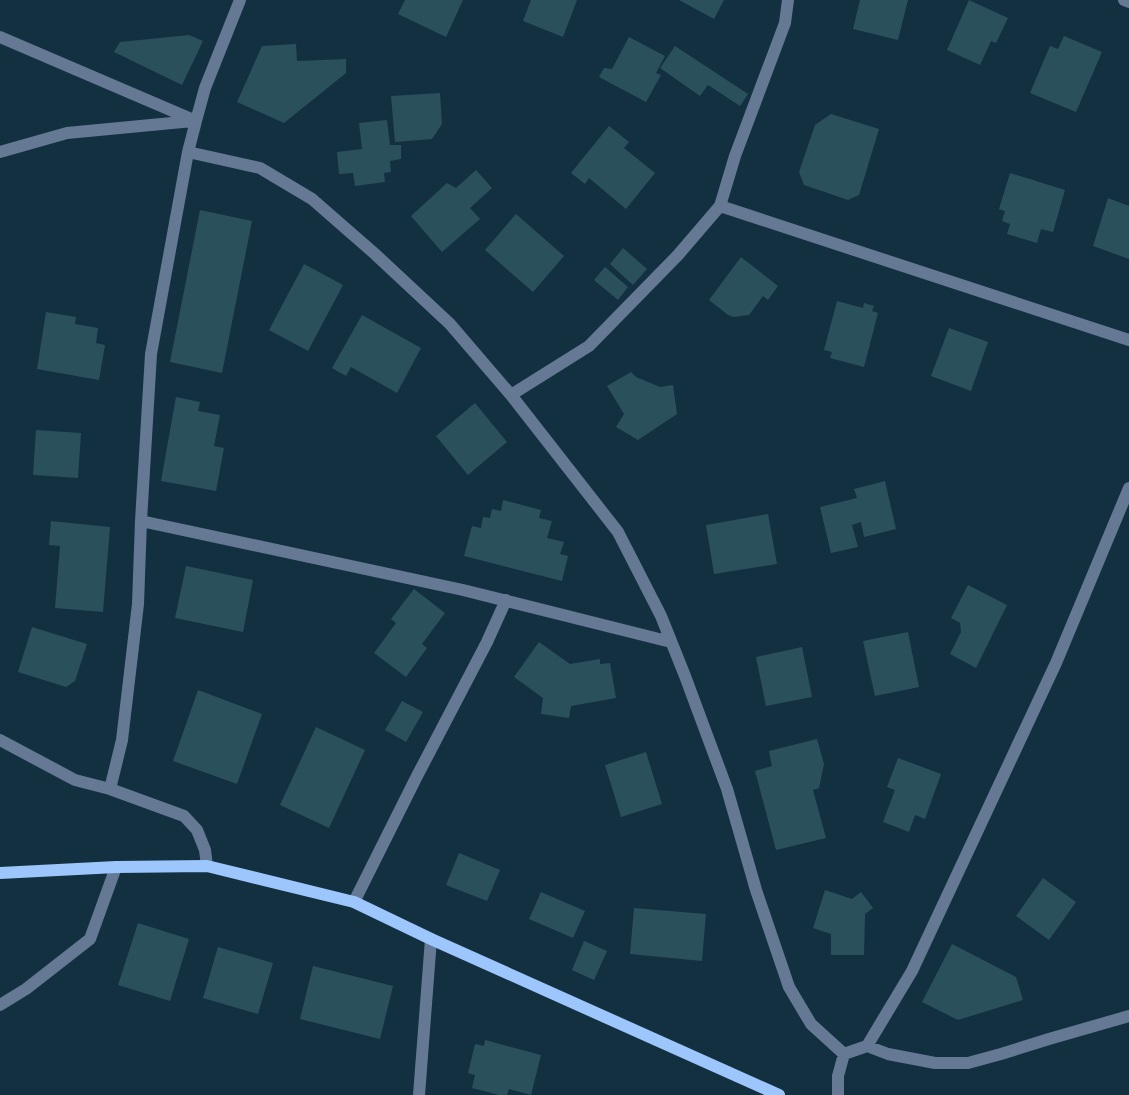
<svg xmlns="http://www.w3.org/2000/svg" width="1129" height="1095" font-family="Raleway,sans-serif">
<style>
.building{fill:#2a505b}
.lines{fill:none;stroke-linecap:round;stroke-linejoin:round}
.minor{stroke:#657994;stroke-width:12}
.major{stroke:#9cc6fc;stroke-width:12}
</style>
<rect width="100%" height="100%" fill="#133041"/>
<path class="building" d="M405,0H463L446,37L398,14Z
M531,0H577L563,37L523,21Z
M679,0H724L714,19Z
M860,0H908L898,40L853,29Z
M969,0L1008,18L996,43L991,41L980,65L947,50Z
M189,35L203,41L182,85L114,52L120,42Z
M1064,36L1102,52L1076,112L1030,93L1050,46L1058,49Z
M629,37L665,56L656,73L661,75L646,102L599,77L604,68L612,69Z
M296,44L297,61L346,59V73L284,123L237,102L262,46Z
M675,46L748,94L740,106L708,85L700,96L660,68Z
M440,93L442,124L432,139L395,142L391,96Z
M831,114L879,129L859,195L848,200L804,185L799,172L815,125Z
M387,120L390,145H401V159L390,161L391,172L384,173L385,182L355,186L353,173L339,174L337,152L362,149L359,123Z
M609,126L629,142L624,148L655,173L626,209L589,178L585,184L571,173Z
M476,170L492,188L470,208L480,219L442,252L411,216L447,183L456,188Z
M1010,173L1065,190L1053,232L1041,229L1037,243L1007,234L1010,224L1002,221L1005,211L999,209Z
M1108,198L1129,206V259L1093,246Z
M200,210L252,221L222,373L170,362Z
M516,214L564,256L533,292L485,250Z
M623,248L647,269L633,285L610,264Z
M741,257L778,286L768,300L763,296L749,315L734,317L728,315L709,300Z
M304,264L343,285L308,351L269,330Z
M605,267L628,287L618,300L594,280Z
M837,301L863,308L864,303L874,306L872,311L878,313L864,367L830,358L832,352L824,350Z
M46,312L76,317L75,324L98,328L96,343L105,345L99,380L37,369Z
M362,315L421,348L397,393L351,367L346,376L332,368Z
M949,328L988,342L971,391L931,376Z
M631,372L636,377L660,387L673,385L677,414L638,440L616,427L624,414L607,386Z
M176,397L200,402L198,411L220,415L214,446L224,448L216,491L161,481Z
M475,403L507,442L468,475L436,436Z
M36,430L81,433L78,478L33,475Z
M885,481L896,529L864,537L861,522L852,525L858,547L831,553L820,507L857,498L854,489Z
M503,500L541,510L539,518L552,521L547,538L564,542L560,554L568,556L562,581L464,556L472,526L481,528L483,517L490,518L492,509L501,511Z
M768,514L777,564L714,574L706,525Z
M51,521L110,527L103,612L55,608L60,546L49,545Z
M186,566L253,580L243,632L175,618Z
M968,585L1007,605L976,668L950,654L961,632L960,623L951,618Z
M414,589L445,613L422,644L427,648L406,677L374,653L396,623L391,619Z
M32,627L87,644L75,681L66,687L18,672Z
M908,632L919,687L875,696L863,641Z
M539,642L570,664L600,659V664L610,663L616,698L571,706L569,718L541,714L543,698L514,677Z
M802,647L812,697L766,706L756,657Z
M198,690L262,714L237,784L173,761Z
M402,701L423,712L406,742L385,730Z
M316,727L365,750L329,828L280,805Z
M817,739L824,764L819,788L813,790L826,838L776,850L755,771L772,766L769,751Z
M646,752L662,804L621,817L605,765Z
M898,758L941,774L925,819L915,815L909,832L883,822L895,790L887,787Z
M459,853L500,870L487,901L446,885Z
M1043,878L1076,902L1049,940L1016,916Z
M825,890L852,899L861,892L873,908L865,914L864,955H831V934L813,928Z
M541,892L585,911L573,938L529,919Z
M634,908L706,914L702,961L630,954Z
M138,923L189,939L170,1001L118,985Z
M584,941L607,951L594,980L572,970Z
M952,944L1016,977L1023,1000L958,1020L922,1002Z
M218,947L273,963L258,1014L203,998Z
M313,966L393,986L380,1039L300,1019Z
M485,1040L541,1055L531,1095L509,1089L507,1095H499L472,1088L475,1075L468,1073L475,1044L484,1046Z"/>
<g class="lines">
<path class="minor" d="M1124,0L1129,2
M0,37L196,121
M0,152L67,133L193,121
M188,152L260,168L312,199L375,254L450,324L511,395L618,532L661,616L685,676L727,789L756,890L789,987L811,1024L844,1054
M720,206L1129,340
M511,395L589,346L678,255L720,206L735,156L785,23L788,0
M141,521L463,590L671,642
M0,740L75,780L110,789L184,816L197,830L205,850L207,866
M110,789L122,740L138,604L141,521L151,354L188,152L196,121L205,88L240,0
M354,902L416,778L487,642L506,600
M0,1005L26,989L90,939L116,867
M867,1046L912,971L1056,663L1129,488
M419,1095L431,939
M838,1095V1076L844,1054L867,1046L888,1054L935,1063H968L1001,1054L1049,1039L1129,1016"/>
<path class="major" d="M0,873L116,867L207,866L354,902L431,939L779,1095"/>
</g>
</svg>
